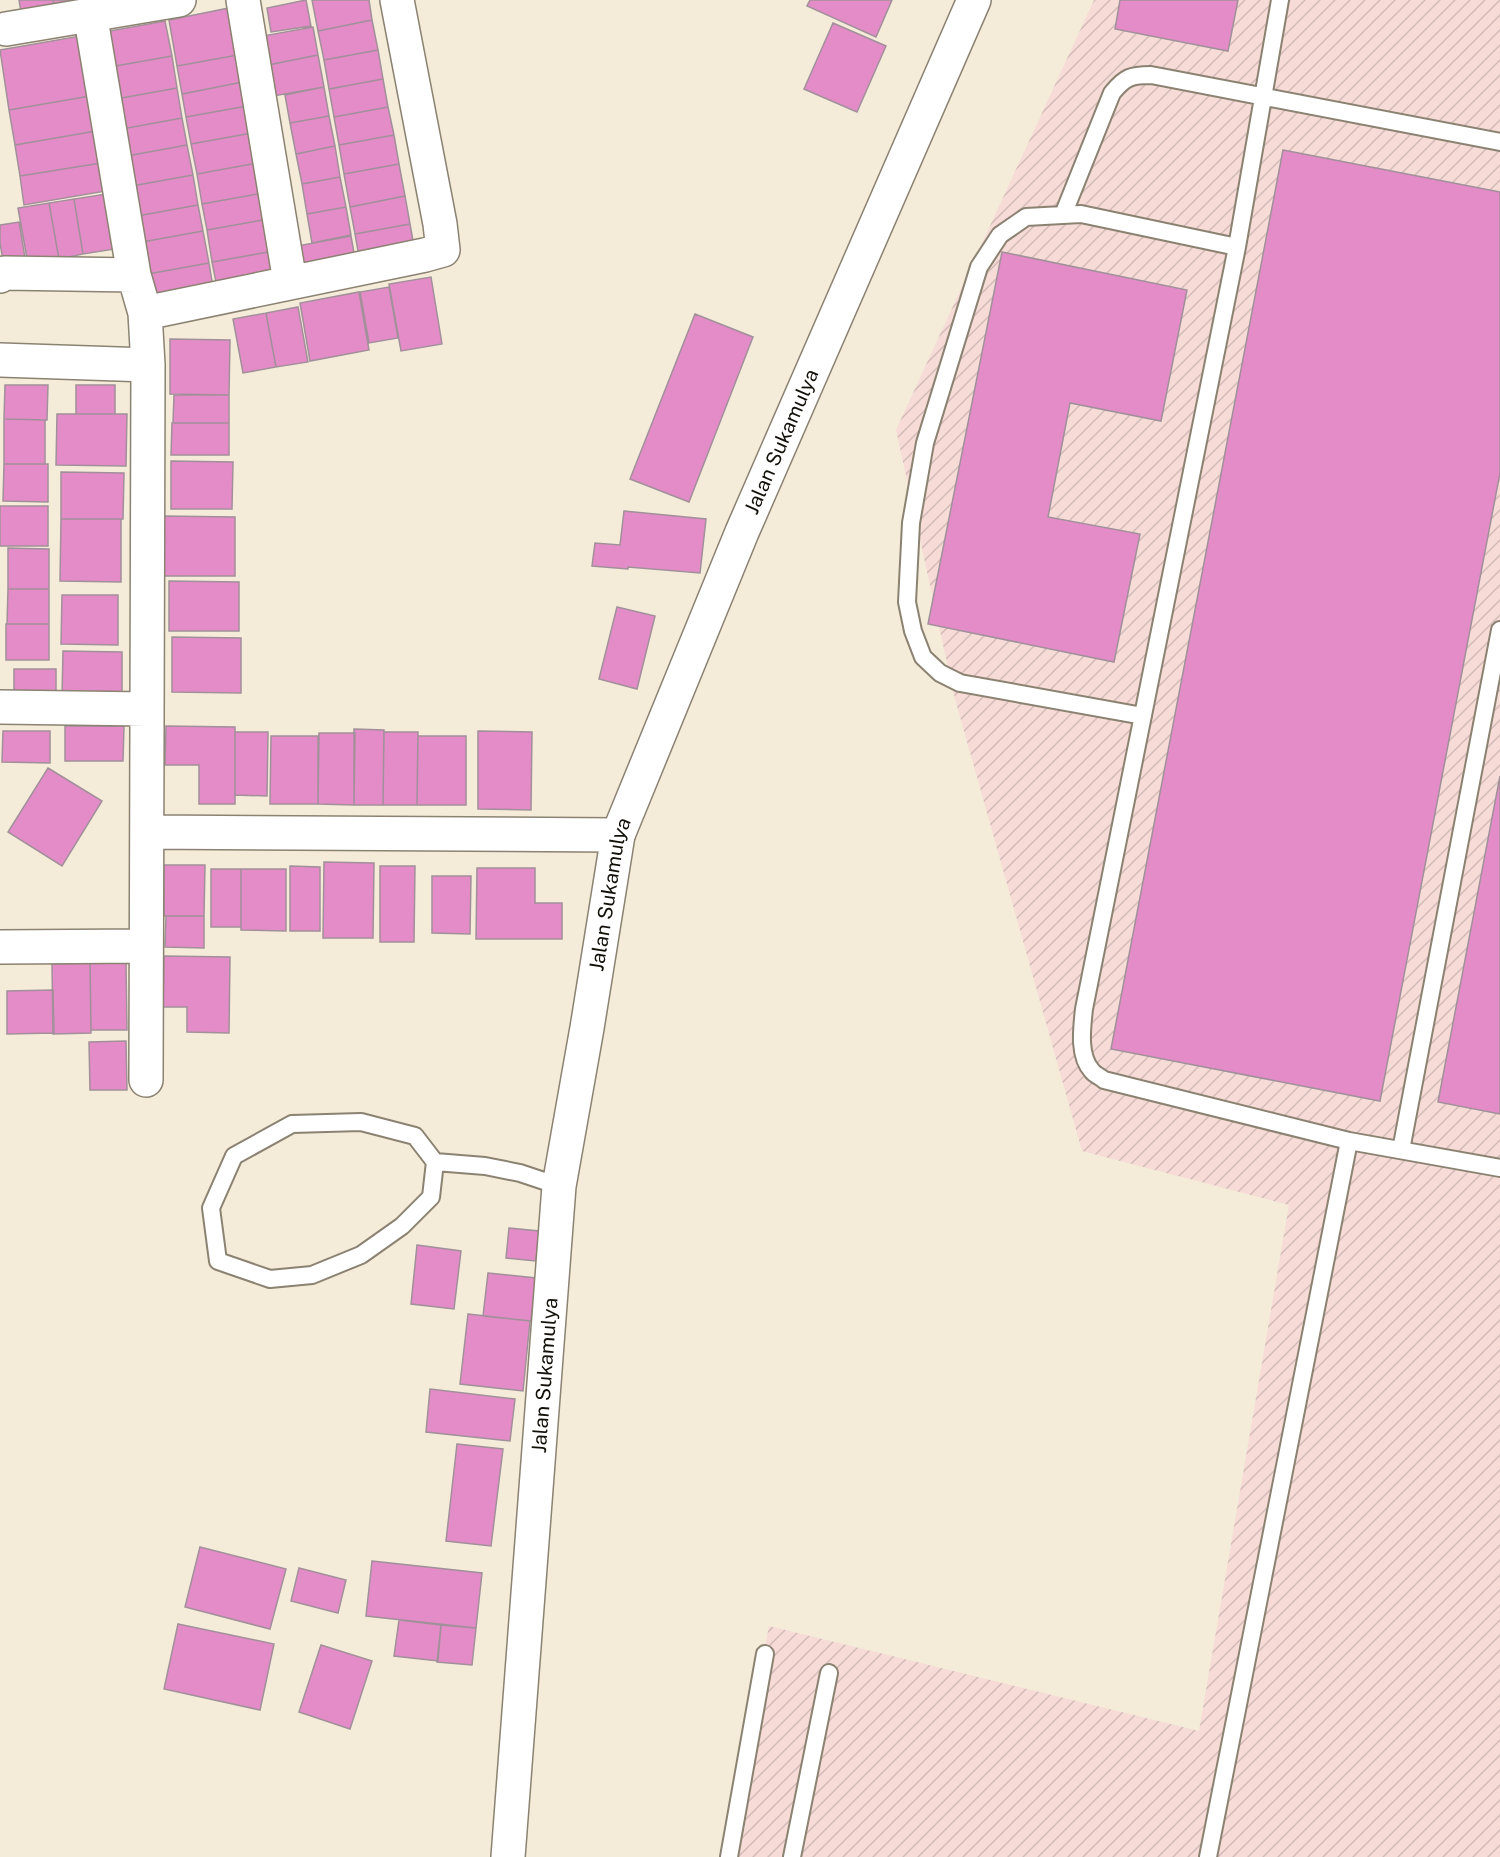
<svg xmlns="http://www.w3.org/2000/svg" width="1500" height="1857" font-family="'Public Sans',sans-serif">
<style>
.industrial{fill:url(#industrial-furrows)}
.building{fill:#e48cc7;stroke:#a1909a;stroke-width:1.5}
.lines{fill:none;stroke-linecap:round;stroke-linejoin:round}
.lane-casing{stroke:#8b8272;stroke-width:20}
.street-casing{stroke:#8b8272;stroke-width:36}
.primary-casing{stroke:#8b8272;stroke-width:36}
.lane{stroke:#fff;stroke-width:16}
.street{stroke:#fff;stroke-width:33}
.primary{stroke:#fff;stroke-width:33}
.labels{text-anchor:middle;stroke-width:4.5;stroke-linejoin:round;paint-order:stroke}
.street-label{font-size:20px;fill:#13100a;stroke:#fef8ee}
</style>
<defs>
<pattern id="industrial-furrows" width="10" height="10" patternUnits="userSpaceOnUse" patternTransform="scale(1.5)"><rect width="10" height="10" fill="#f6dbd7"/><path d="M-1 1l2-2M0 10L10 0M9 11l2-2" fill="none" stroke="#d2bbb7"/></pattern>
</defs>
<rect width="100%" height="100%" fill="#f5ebd9"/>
<path class="industrial" d="M1094,0H1500V1857H724L769,1626L1199,1731L1289,1205L1082,1151L955,699L896,430Z"/>
<path class="building" d="M19,0H53L54,6L21,12Z
M53,0H88L54,6Z
M306,0L311,26L271,32L267,8Z
M312,0H369L372,20L318,31Z
M810,0H892L876,37L807,6Z
M1120,0H1238L1228,51L1115,29Z
M229,8L238,55L177,66L169,20Z
M372,20L378,50L324,60L318,31Z
M165,21L172,56L110,67L104,32Z
M833,23L886,46L857,112L804,89Z
M313,27L318,55L263,66L257,37Z
M80,36L90,96L9,110L0,50Z
M378,50L383,79L329,89L324,60Z
M238,55L243,82L182,94L177,66Z
M318,55L324,87L268,97L263,66Z
M172,56L177,88L116,99L110,67Z
M383,79L388,107L334,117L329,89Z
M243,82L247,106L186,117L182,94Z
M324,87L329,116L290,123L285,95Z
M177,88L182,118L122,129L116,99Z
M90,96L96,131L15,145L9,110Z
M247,106L252,133L191,144L186,117Z
M388,107L394,135L339,145L334,117Z
M329,116L335,146L296,154L290,123Z
M182,118L187,145L127,156L122,129Z
M96,131L101,163L20,176L15,145Z
M252,133L257,163L197,174L191,144Z
M394,135L399,164L344,174L339,145Z
M187,145L193,175L132,186L127,156Z
M335,146L340,177L302,184L296,154Z
M1283,150L1500,192V473L1380,1101L1111,1049Z
M101,163L106,191L24,205L20,176Z
M257,163L263,193L202,204L197,174Z
M399,164L405,196L350,207L344,174Z
M193,175L198,205L137,216L132,186Z
M340,177L346,207L307,214L302,184Z
M263,193L268,219L207,230L202,204Z
M106,194L115,249L83,254L74,199Z
M405,196L410,224L355,234L350,207Z
M74,199L83,254L59,259L49,203Z
M49,203L59,259L28,264L18,208Z
M198,205L203,231L142,242L137,216Z
M346,207L351,235L312,243L307,214Z
M268,219L274,251L212,262L207,230Z
M19,222L25,258L3,261L0,243V225Z
M410,224L415,252L360,262L355,234Z
M203,231L209,263L148,274L142,242Z
M351,236L356,264L302,274L297,246Z
M274,251L279,281L218,292L212,262Z
M1002,252L1187,290L1161,421L1070,403L1048,517L1140,534L1114,662L928,624Z
M209,263L214,293L154,304L148,274Z
M431,277L442,344L401,351L389,284Z
M389,287L398,338L369,343L360,292Z
M359,292L369,350L310,361L300,303Z
M298,307L308,362L276,367L266,313Z
M266,313L276,367L243,373L233,319Z
M695,314L753,337L689,502L630,479Z
M170,339L230,340L229,395L170,394Z
M5,385H48L47,420L4,419Z
M76,385H115V414H76Z
M174,395H229V423H173Z
M57,414H127L126,466L56,465Z
M4,419L45,420V464H4Z
M172,423H229V455H171Z
M171,461L233,462L232,509H171Z
M4,464H48V502L3,501Z
M61,472L124,473L123,519H61Z
M0,506H48V546H0Z
M624,511L706,519L700,573L628,567V569L592,566L595,543L620,545Z
M164,516L235,517V576H164Z
M61,519H121V582L60,581Z
M8,548L49,549V589H8Z
M169,581L239,582V631H169Z
M8,589H49V624H7Z
M62,595H118V645L61,644Z
M617,607L655,616L637,689L599,679Z
M6,624H49V660H6Z
M172,637L241,638V693L172,692Z
M63,651L122,652V697L62,696Z
M14,669H56V697H14Z
M65,726H124L123,761H65Z
M166,726L235,727V804H199V765H165Z
M354,729L384,730L383,805H354Z
M3,731H50V763L2,762Z
M478,731L532,732L531,810L478,809Z
M235,732H268L267,796L235,795Z
M384,732H418L417,805H383Z
M319,733H355L354,805L318,804Z
M271,736H318V804H270Z
M418,736H466V805H417Z
M48,768L102,801L62,866L8,832Z
M1500,776V1114L1438,1102Z
M324,862L374,863L373,938H323Z
M164,865H205L204,916H164Z
M290,866L320,867V931H290Z
M380,866H415L414,942H380Z
M477,868H535V903H562V939H476Z
M211,869H241V927H211Z
M241,869H286V931L241,930Z
M432,876H471L470,934L432,933Z
M166,916H204V948L165,947Z
M164,956L230,957L229,1033L187,1032V1007H163Z
M90,963L91,1033L53,1034L52,964Z
M90,963H126L127,1030H91Z
M53,990L54,1033L7,1034V991Z
M126,1041L127,1090H90L89,1042Z
M509,1228L539,1231L536,1261L506,1258Z
M417,1245L461,1251L454,1309L411,1304Z
M488,1273L536,1278L531,1321L483,1316Z
M468,1314L530,1321L523,1391L460,1384Z
M430,1389L515,1399L510,1441L426,1432Z
M457,1444L503,1449L491,1546L446,1541Z
M200,1547L286,1569L270,1629L185,1607Z
M372,1561L482,1573L476,1628L366,1616Z
M299,1568L346,1580L338,1613L291,1601Z
M399,1620L441,1625L438,1661L394,1656Z
M178,1624L274,1644L260,1710L164,1689Z
M441,1625L476,1628L472,1665L437,1662Z
M321,1645L372,1661L350,1729L299,1712Z"/>
<g class="lines">
<g class="lane-casing">
<path id="lane" d="M1280,0L1237,247L1084,1009C1082,1028 1078,1056 1092,1071C1095,1075 1101,1077 1104,1080L1349,1141L1500,1168
M1063,215L1112,93C1125,77 1131,75 1151,75L1500,142
M1143,716L960,683L940,673L923,657L913,631L907,602L911,523L925,443L979,267L1000,235L1026,217L1081,214L1237,247
M1401,1150L1500,630
M435,1162L431,1197L402,1226L361,1255L312,1275L270,1279L218,1261L211,1208L234,1156L292,1124L361,1122L415,1136L435,1162L485,1166L520,1173L559,1186
M729,1857L765,1654
M792,1857L829,1673
M1208,1857L1349,1141"/>
</g>
<g class="street-casing">
<path id="street" d="M243,0L290,282
M6,29L179,0
M93,31L134,275L145,313L148,365L146,1080
M0,276L4,273L134,275
M145,313L425,255L443,250L440,224L397,0
M0,360L148,365
M0,707L147,709
M147,832L618,835
M0,947L146,946"/>
</g>
<g class="primary-casing">
<g id="primary">
<path id="s1" d="M508,1857L559,1186L587,1028L618,835L742,532L974,0"/>
</g>
</g>
<use href="#lane" class="lane"/>
<use href="#street" class="street"/>
<use href="#primary" class="primary"/>
</g>
<g class="labels">
<g class="street-label">
<text dy="7" stroke="none"><textPath href="#s1" startOffset="1455">Jalan Sukamulya</textPath></text>
<text dy="7" stroke="none"><textPath href="#s1" startOffset="969">Jalan Sukamulya</textPath></text>
<text dy="7" stroke="none"><textPath href="#s1" startOffset="483">Jalan Sukamulya</textPath></text>
</g>
</g>
</svg>
